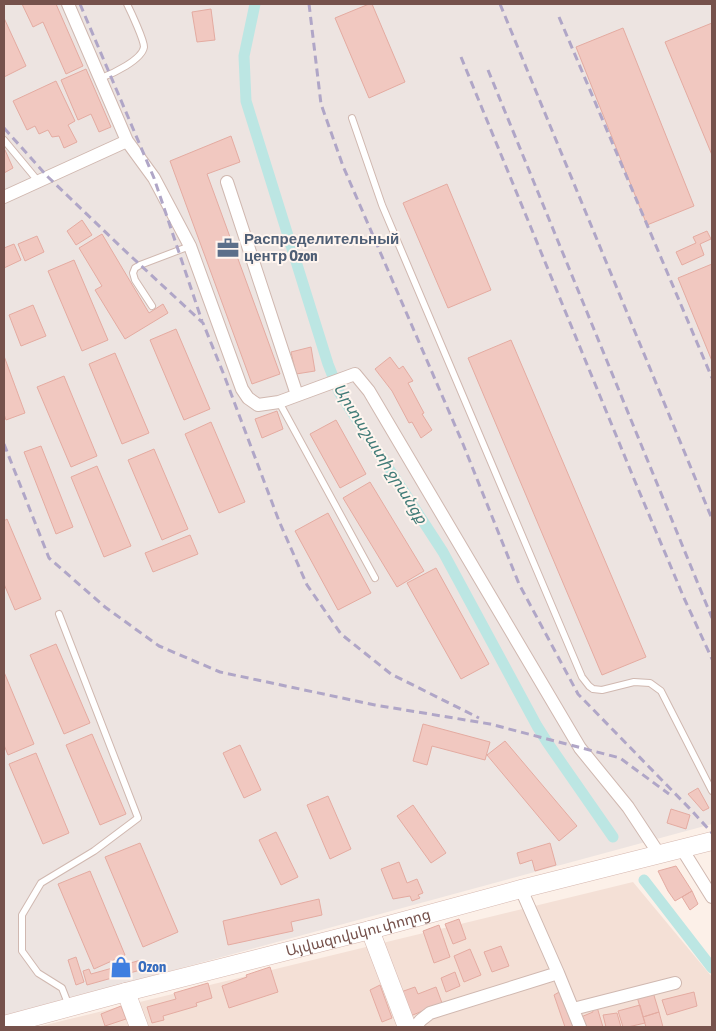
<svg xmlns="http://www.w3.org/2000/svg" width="716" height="1031" font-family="'Asap Condensed','Noto Sans Armenian',sans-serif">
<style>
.residential{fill:#f4e0d6}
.industrial{fill:#ede4e1}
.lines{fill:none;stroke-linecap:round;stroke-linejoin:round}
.canal{stroke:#bce6e3;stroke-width:11}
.building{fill:#f1c8c0;stroke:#e4aba1}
.lane-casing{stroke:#d0b8b0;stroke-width:8}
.street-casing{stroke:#d0b8b0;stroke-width:14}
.secondary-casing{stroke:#d6b8b0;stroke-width:19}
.lane{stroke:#fff;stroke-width:6}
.street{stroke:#fff;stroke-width:12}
.secondary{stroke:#fff;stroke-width:18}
.rail{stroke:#b0a6c7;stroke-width:3;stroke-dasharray:8 5;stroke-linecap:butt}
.labels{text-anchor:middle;stroke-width:4;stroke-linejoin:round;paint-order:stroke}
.service-label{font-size:15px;font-weight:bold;fill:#4e5e75;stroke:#fff5ef;text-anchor:start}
.street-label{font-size:15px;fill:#76524c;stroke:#fff5ef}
.shop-label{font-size:15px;font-weight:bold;fill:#366cbe;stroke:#fff5ef;text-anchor:start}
.water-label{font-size:16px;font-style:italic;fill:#407b77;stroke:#fff5ef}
</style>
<rect width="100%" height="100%" fill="#fcf0e8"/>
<path class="residential" d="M633,882L712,977V1027H37Z"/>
<path class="industrial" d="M4,4H712V824L4,1016Z"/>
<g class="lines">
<path class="canal" d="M255,4L244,56L246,101L328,364L339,392L443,552L537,726L547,742L613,837
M644,880L712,968"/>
</g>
<path class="building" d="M22,4H56L83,66L66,74L43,22L33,27Z
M369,4H372L405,82L369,98L335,18Z
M211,9L215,40L197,42L192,12Z
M4,18L26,66L4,77Z
M712,23V155L665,42Z
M623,28L694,206L647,225L576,47Z
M86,69L111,127L99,132L91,114L78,120L61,80Z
M56,81L75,121L68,125L77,142L64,148L59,136L52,137L48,130L39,134L35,126L27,130L13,101Z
M231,136L240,162L207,174L280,374L252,384L170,161Z
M5,150L13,168L4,173V151Z
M447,184L491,290L448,308L403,203Z
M82,220L92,235L76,245L67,231Z
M707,231L711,239L700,244L704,255L682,265L676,252L696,243L693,237Z
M102,234L149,313L163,304L168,313L125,339L95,290L102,286L79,248Z
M37,236L44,252L25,261L18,244Z
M14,244L21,260L4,268V248Z
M74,260L108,340L82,351L48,271Z
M712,264V361L678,278Z
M33,305L46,336L21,346L9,315Z
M176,329L210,409L184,420L150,340Z
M511,340L646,657L602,675L468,358Z
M311,347L315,371L296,374L291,352Z
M115,353L149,433L122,444L89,364Z
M4,356L25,413L6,420L4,414Z
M390,357L399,369L403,366L413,381L408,383L424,413L422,414L432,430L421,438L412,422L409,423L392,391L375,369Z
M64,376L97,456L71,467L37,387Z
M277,411L283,429L262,438L255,419Z
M336,420L366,474L340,488L310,434Z
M211,422L245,502L219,513L185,434Z
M41,446L73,527L56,534L24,452Z
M154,449L188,529L162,540L128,460Z
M97,466L131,546L104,557L71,477Z
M370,482L424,571L397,587L343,498Z
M328,513L371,593L338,610L295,531Z
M7,519L41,599L15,610L4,584V521Z
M190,535L198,554L153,572L145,553Z
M436,568L489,664L461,679L407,583Z
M56,644L90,723L64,734L30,655Z
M4,672L34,744L8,755L4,745Z
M423,724L490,742L485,760L432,746L427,765L413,761Z
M92,734L126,814L100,825L66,745Z
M505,741L577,826L559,841L487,755Z
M240,745L261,790L244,798L223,753Z
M36,753L69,833L43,844L9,764Z
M698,788L709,808L703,811L688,794Z
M328,796L351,849L330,859L307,805Z
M413,805L446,853L431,863L397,816Z
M671,809L690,815L686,829L667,823Z
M276,832L298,877L281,885L259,840Z
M140,843L178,932L143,947L105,857Z
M550,843L556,865L535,871L532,860L520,864L517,853Z
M399,862L407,883L417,879L423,893L418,895L420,898L412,901L410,896L393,899L381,869Z
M676,866L692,891L675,901L668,891L658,871Z
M90,871L125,955L94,969L58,884Z
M692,891L698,904L690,910L682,897Z
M319,899L322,915L291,922L293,931L228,945L223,921Z
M459,919L466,939L453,944L445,924Z
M439,925L450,957L434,963L423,931Z
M501,946L509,966L492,972L484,952Z
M470,949L481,975L464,982L454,956Z
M76,957L84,982L76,985L68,960Z
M141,960L144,969L87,985L83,971L89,969L91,974Z
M270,967L278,992L229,1008L222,986L247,977L246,975Z
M455,972L460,986L446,992L441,978Z
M208,983L212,998L196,1003L197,1006L163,1016L164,1020L152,1023L147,1007L176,999L174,993Z
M380,985L392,1018L382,1022L370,990Z
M415,987L418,994L436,987L442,1003L408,1017L398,993Z
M561,991L575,1027H565L554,995Z
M653,992L659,1012L643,1017L637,997Z
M694,992L697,1006L667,1015L662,1000Z
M640,1005L645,1023L628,1027H623L618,1011Z
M121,1006L126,1019L105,1026L101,1014Z
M597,1007L603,1027H584L581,1017L593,1012L592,1009Z
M659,1012L663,1027H646L643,1017Z
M617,1013L621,1027H606L603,1015Z"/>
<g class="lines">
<g class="lane-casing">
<path id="lane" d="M101,78C112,74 142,60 144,47C144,40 131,12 127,4
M352,118L382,205L582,677L589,686L593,689L602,690L634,682L650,683L661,691L712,791
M4,140L38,181
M152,306L135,280L133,273L135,268L140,265L190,246
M279,402L375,578
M59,614L138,818L94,851L41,883L22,915V951L38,973L62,988L69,1006"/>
</g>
<g class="street-casing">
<path id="street" d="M68,4L127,141L154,178L190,246L242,389L248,398L258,405L279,402L355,374L369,391L580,748L628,807L659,854
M227,182L297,395
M4,197L127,141
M682,849L712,897
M521,889L558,973L580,1027
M573,1009L675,983
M415,1027L421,1020L430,1013L558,973"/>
</g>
<g class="secondary-casing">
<g id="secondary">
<path d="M370,930L407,1027"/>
<path d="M126,992L139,1027"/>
<path id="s1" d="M4,1025L126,992L370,930L521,889L712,841"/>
</g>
</g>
<use href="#lane" class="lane"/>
<use href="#street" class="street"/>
<use href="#secondary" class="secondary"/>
<path class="rail" d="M80,4L154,178L202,321
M309,4L321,104L343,166L463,444L519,584L578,694L693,812L712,833
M500,4L712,519
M559,17L712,378
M461,57L634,479L684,598L712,659
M488,70L712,618
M4,128L48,177L122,248L203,323L224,375L279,521L307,585L341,634L391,674L479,718
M4,444L49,558L105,607L159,646L220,672L375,705L490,724L620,758L669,794"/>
</g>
<defs>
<g id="office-bare" transform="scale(1.725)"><path d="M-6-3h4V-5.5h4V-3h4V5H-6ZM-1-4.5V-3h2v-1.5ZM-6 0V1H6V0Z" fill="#5c6f8a" stroke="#fff5ef" stroke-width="2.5" paint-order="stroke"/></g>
<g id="shop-bare" transform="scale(1.725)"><path d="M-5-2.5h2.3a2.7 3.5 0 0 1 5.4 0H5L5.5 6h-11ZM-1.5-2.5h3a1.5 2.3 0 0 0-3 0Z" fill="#3f7fe0" stroke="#fff5ef" stroke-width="2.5" paint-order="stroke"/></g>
</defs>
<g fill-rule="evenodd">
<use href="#office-bare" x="228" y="248"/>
<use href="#shop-bare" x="121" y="967"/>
</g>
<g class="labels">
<g class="service-label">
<text x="244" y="244">Распределительный<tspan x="244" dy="17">центр Ozon</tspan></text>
</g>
<g class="street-label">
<text dy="5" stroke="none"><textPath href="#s1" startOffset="366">Այվազովսկու փողոց</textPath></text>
</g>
<g class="shop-label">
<text x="138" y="972">Ozon</text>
</g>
<g class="water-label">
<text transform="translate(381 453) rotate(58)" y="6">Արտաշատի ջրանցք</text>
</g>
</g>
<rect width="716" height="1031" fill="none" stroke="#76524c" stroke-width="10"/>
</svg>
